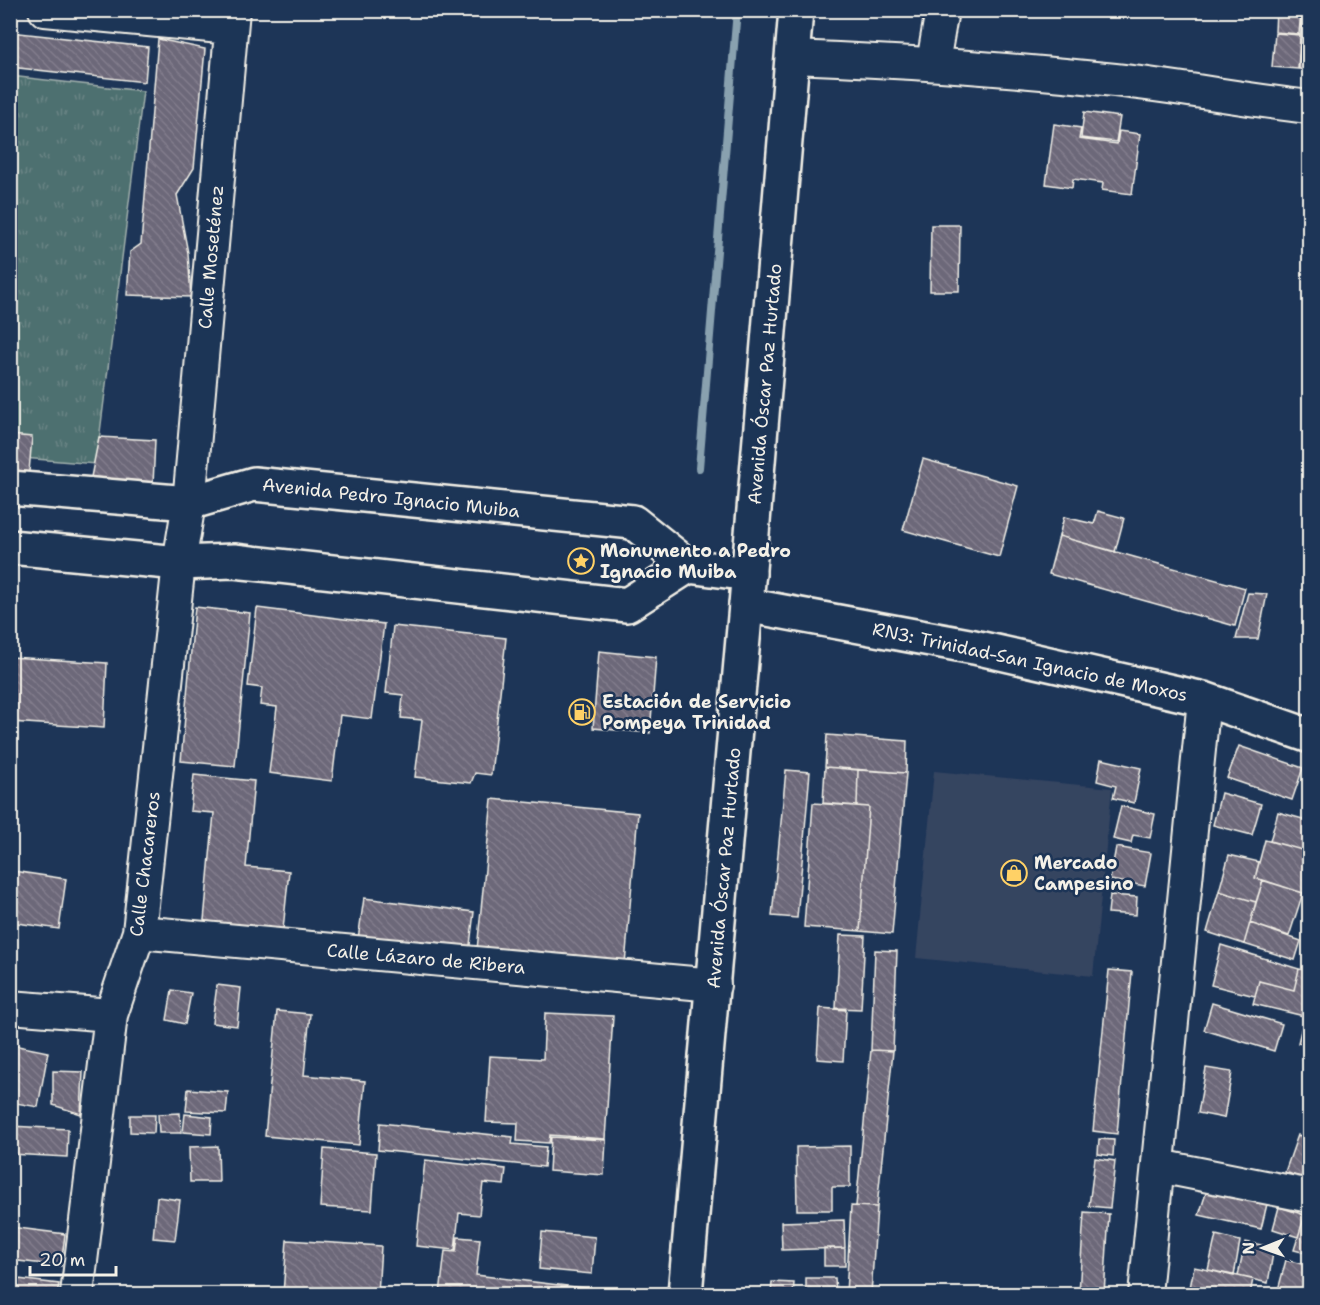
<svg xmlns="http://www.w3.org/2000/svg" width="1320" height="1305" font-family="'Shantell Sans',sans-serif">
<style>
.built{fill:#354461}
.grass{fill:url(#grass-tufts);stroke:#a1b0ac;stroke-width:1.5}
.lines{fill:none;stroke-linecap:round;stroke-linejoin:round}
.stream{stroke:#89a1af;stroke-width:8}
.building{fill:url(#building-back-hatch);stroke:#f4f1e8;stroke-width:1.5}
.minor-casing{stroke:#f4f1e8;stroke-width:36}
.primary-casing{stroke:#f4f1e8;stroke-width:38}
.trunk-casing{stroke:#f4f1e8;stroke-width:38}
.minor{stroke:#1d3557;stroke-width:32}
.primary{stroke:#1d3557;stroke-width:33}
.trunk{stroke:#1d3557;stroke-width:33}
.labels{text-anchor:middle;stroke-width:5;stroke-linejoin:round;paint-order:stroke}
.street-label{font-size:18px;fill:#f4f1e8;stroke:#1d3557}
.poi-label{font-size:18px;font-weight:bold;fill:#f4f1e8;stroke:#1d3557;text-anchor:start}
</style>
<defs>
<pattern id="grass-tufts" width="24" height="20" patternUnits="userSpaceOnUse" patternTransform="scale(1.5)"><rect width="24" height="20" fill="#4e6f70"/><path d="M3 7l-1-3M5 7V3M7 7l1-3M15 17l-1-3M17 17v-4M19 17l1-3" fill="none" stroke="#688484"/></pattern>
<pattern id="building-back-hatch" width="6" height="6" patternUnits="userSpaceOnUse" patternTransform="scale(1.5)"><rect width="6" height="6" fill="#6c6779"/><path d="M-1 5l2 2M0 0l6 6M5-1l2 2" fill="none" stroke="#827d8c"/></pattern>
</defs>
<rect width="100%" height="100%" fill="#1d3557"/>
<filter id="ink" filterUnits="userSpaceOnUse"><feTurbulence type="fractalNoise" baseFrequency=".0167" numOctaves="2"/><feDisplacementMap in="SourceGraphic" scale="12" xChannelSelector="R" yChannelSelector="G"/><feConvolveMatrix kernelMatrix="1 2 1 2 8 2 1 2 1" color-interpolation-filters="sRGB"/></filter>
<g filter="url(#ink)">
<path class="built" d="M934,771L1112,788L1093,976L916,958Z"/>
<path class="grass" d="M10,76L143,91L96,464L11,457Z"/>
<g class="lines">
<path class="stream" d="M699,468L737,10"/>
</g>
<path class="building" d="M1276,10H1301L1299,34L1275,32Z
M1302,10H1310V70L1299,69Z
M10,32L148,47L145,82L10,67Z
M1275,33L1300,35L1298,69L1272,67Z
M158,39L205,49L194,168L177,195L188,253L191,297L127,295L130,252L141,244Z
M1084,112L1120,117L1116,142L1081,138Z
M1054,124L1081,128L1079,139L1117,144L1119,131L1140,134L1132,194L1102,190L1103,183L1073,179L1072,188L1046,184Z
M931,225H960L959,291H930Z
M10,435L32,437L28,483L10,482Z
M99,437L155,440L153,485L90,482Z
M923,459L1018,486L999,557L903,530Z
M1098,511L1124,518L1115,552L1059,536L1064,517L1094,524Z
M1059,536L1245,588L1235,626L1049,574Z
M1248,593L1267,594L1258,639H1236Z
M195,607L250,613L235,766L181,761Z
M257,608L384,624L372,719L340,715L332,781L269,773L277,707L260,705L262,688L248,686Z
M393,626L506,638L491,775L475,773L471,783L415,777L422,720L401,718L403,695L386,693Z
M599,651L656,657L650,733L593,728Z
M10,657L107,663L104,728L10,722Z
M827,735L907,741L906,773L825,767Z
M1239,746L1303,768L1292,800L1227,778Z
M1101,759L1141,768L1134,803L1113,798L1116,786L1097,781Z
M825,767L858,770L857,806L823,803Z
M786,770L810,772L797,918L772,916Z
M858,770L906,773L892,934L860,931L869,807L857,806Z
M194,775L254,781L246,867L289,871L282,939L203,931L214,813L190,811Z
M1221,793L1261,804L1252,835L1213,825Z
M492,799L638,813L625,964L477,950Z
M813,803L869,807L860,931L804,927Z
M1121,806L1155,814L1150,838L1133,835L1131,843L1113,839Z
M1278,812L1310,821L1309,852L1270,841Z
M1265,840L1310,852V895L1255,878Z
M1116,847L1151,853L1145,886L1110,880Z
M1229,855L1259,862L1255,878L1263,880L1256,902L1219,891Z
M13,871L66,879L59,929L10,922Z
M1263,880L1303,893L1289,936L1250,923Z
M1219,891L1256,902L1244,944L1207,932Z
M1110,895L1137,897L1136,915L1108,913Z
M364,898L474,912L469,953L358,939Z
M1250,923L1301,941L1295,960L1244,944Z
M840,935L865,936L861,1009L836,1008Z
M1221,945L1299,969L1294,990L1259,981L1255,996L1211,985Z
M875,950L897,951L893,1051L871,1050Z
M1299,969L1310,971V993L1304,1016L1253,1004L1259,981L1294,990Z
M1109,970L1132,972L1117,1134L1093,1131Z
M217,985L241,988L237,1026L212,1023Z
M172,990L191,993L185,1024L167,1020Z
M1310,993V1046L1298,1043Z
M1212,1003L1282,1024L1274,1051L1204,1030Z
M820,1008L846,1010L843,1061L817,1059Z
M277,1011L310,1014L304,1075L365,1081L359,1145L265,1136Z
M545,1013L613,1016L605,1139L550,1135L549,1143L517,1141L518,1123L486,1122L490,1056L543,1059Z
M13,1045L48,1052L38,1107L10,1102Z
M871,1050L893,1051L877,1207L856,1206Z
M1206,1068L1232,1072L1224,1118L1198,1113Z
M53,1071L83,1072L81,1114L53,1105Z
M188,1089L228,1092L226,1113L186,1111Z
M180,1113L181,1133H159L158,1114Z
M185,1114L212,1117L211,1134L183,1132Z
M130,1115H155L154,1133L130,1132Z
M380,1123L513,1137L512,1144L546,1147L544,1167L378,1150Z
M10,1126L68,1129L67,1157L10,1154Z
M1298,1135L1310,1139V1181L1285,1172Z
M551,1137L606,1140L604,1175L549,1171Z
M1099,1139L1114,1140L1113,1156L1098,1154Z
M218,1146L219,1182H190L189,1147Z
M850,1146V1187H832V1210H797L796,1147Z
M324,1149L376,1153L372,1210L320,1207Z
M1095,1158L1115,1161L1110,1208L1089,1206Z
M425,1160L506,1169L504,1185L483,1183L479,1215L459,1213L455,1250L416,1246Z
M1207,1190L1267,1204L1261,1229L1199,1215Z
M157,1197L180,1200L175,1240L153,1238Z
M851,1206L877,1207L871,1294H846Z
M1279,1207L1305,1215L1298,1237L1273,1229Z
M1084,1212L1109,1214L1104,1294H1079Z
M1305,1215L1310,1216V1254L1294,1250Z
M844,1220L845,1248L782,1250L781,1222Z
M10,1227L65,1234L61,1266L10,1260Z
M542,1232L595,1237L592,1274L539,1269Z
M1216,1235L1240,1241L1234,1276L1208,1270Z
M458,1237L480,1239L476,1275L583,1288L582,1294H440L445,1251L456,1252Z
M287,1240L381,1246L378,1294H283Z
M1245,1242L1274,1247L1268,1283L1238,1276Z
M824,1248H845V1266H824Z
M1286,1260L1310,1266V1294L1278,1290Z
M1194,1267L1253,1279L1250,1294H1220L1190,1288Z
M10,1278L59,1284L57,1294H10Z
M806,1278H835L836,1294H806Z
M772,1282L794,1283L793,1294H771Z
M1190,1288L1220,1294H1189Z"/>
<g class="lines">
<g class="minor-casing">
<path id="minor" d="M45,10L231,28
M792,57C900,61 1008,69 1115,80C1180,87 1245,100 1310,107
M933,63L942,10
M139,932L714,985
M10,1007L111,1015
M1159,1166L1310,1196
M77,1294L111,1015L139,932L179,563L189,503L233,10
M1145,1294L1204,699"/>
</g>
<g class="primary-casing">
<path id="primary" d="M10,488L189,503L254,484L633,522L688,566L749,574
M10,547L179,563L234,561L627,605L688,566
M685,1294L746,605"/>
</g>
<g class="trunk-casing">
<path id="trunk" d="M796,10L746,605L974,647L1204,699L1310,736"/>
</g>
<use href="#minor" class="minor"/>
<use href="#primary" class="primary"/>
<use href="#trunk" class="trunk"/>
</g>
</g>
<defs>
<g id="sight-ring" transform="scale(1.35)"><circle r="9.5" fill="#1d3557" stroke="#ffd166" stroke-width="1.5"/><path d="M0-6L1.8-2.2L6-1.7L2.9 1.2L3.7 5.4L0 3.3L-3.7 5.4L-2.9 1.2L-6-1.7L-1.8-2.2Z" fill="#ffd166"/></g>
<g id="fuel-ring" transform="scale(1.35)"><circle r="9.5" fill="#1d3557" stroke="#ffd166" stroke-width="1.5"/><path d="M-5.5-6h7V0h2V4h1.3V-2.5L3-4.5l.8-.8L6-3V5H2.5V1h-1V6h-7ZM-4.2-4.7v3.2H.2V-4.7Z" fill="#ffd166"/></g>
<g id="shop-ring" transform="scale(1.35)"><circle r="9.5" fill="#1d3557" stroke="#ffd166" stroke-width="1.5"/><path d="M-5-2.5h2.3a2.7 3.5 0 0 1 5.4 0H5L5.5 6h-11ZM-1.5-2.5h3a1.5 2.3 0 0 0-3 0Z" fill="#ffd166"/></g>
</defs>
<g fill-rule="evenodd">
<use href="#sight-ring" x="581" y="561"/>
<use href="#fuel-ring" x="582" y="712"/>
<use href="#shop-ring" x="1014" y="873"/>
</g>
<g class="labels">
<g class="street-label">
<text transform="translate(211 257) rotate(-85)" y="6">Calle Moseténez</text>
<text transform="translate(765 384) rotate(-85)" y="6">Avenida Óscar Paz Hurtado</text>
<text transform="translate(391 498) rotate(6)" y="6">Avenida Pedro Ignacio Muiba</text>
<text transform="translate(1030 662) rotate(12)" y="6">RN3: Trinidad-San Ignacio de Moxos</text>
<text transform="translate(145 864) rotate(-83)" y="6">Calle Chacareros</text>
<text transform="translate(724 868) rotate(-85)" y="6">Avenida Óscar Paz Hurtado</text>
<text transform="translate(426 959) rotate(5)" y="6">Calle Lázaro de Ribera</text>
</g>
<g class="poi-label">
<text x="600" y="557">Monumento a Pedro<tspan x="600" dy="21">Ignacio Muiba</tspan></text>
<text x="602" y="708">Estación de Servicio<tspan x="602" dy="21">Pompeya Trinidad</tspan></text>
<text x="1034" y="869">Mercado<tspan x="1034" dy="21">Campesino</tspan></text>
</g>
</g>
<rect width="1320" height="1305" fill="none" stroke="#1d3557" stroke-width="36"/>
<rect x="18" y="18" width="1284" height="1269" fill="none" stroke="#f4f1e8" stroke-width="2" filter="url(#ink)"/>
<g transform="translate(1263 1248) rotate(269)" stroke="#1d3557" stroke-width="4.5" paint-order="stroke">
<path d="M0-4.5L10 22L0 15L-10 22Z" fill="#f4f1e8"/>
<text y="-9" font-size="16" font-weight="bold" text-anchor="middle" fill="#f4f1e8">N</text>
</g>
<path d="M30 1266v9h86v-9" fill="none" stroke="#f4f1e8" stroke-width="3"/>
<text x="39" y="1266" font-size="18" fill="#f4f1e8" stroke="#1d3557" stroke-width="4.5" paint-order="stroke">20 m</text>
</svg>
